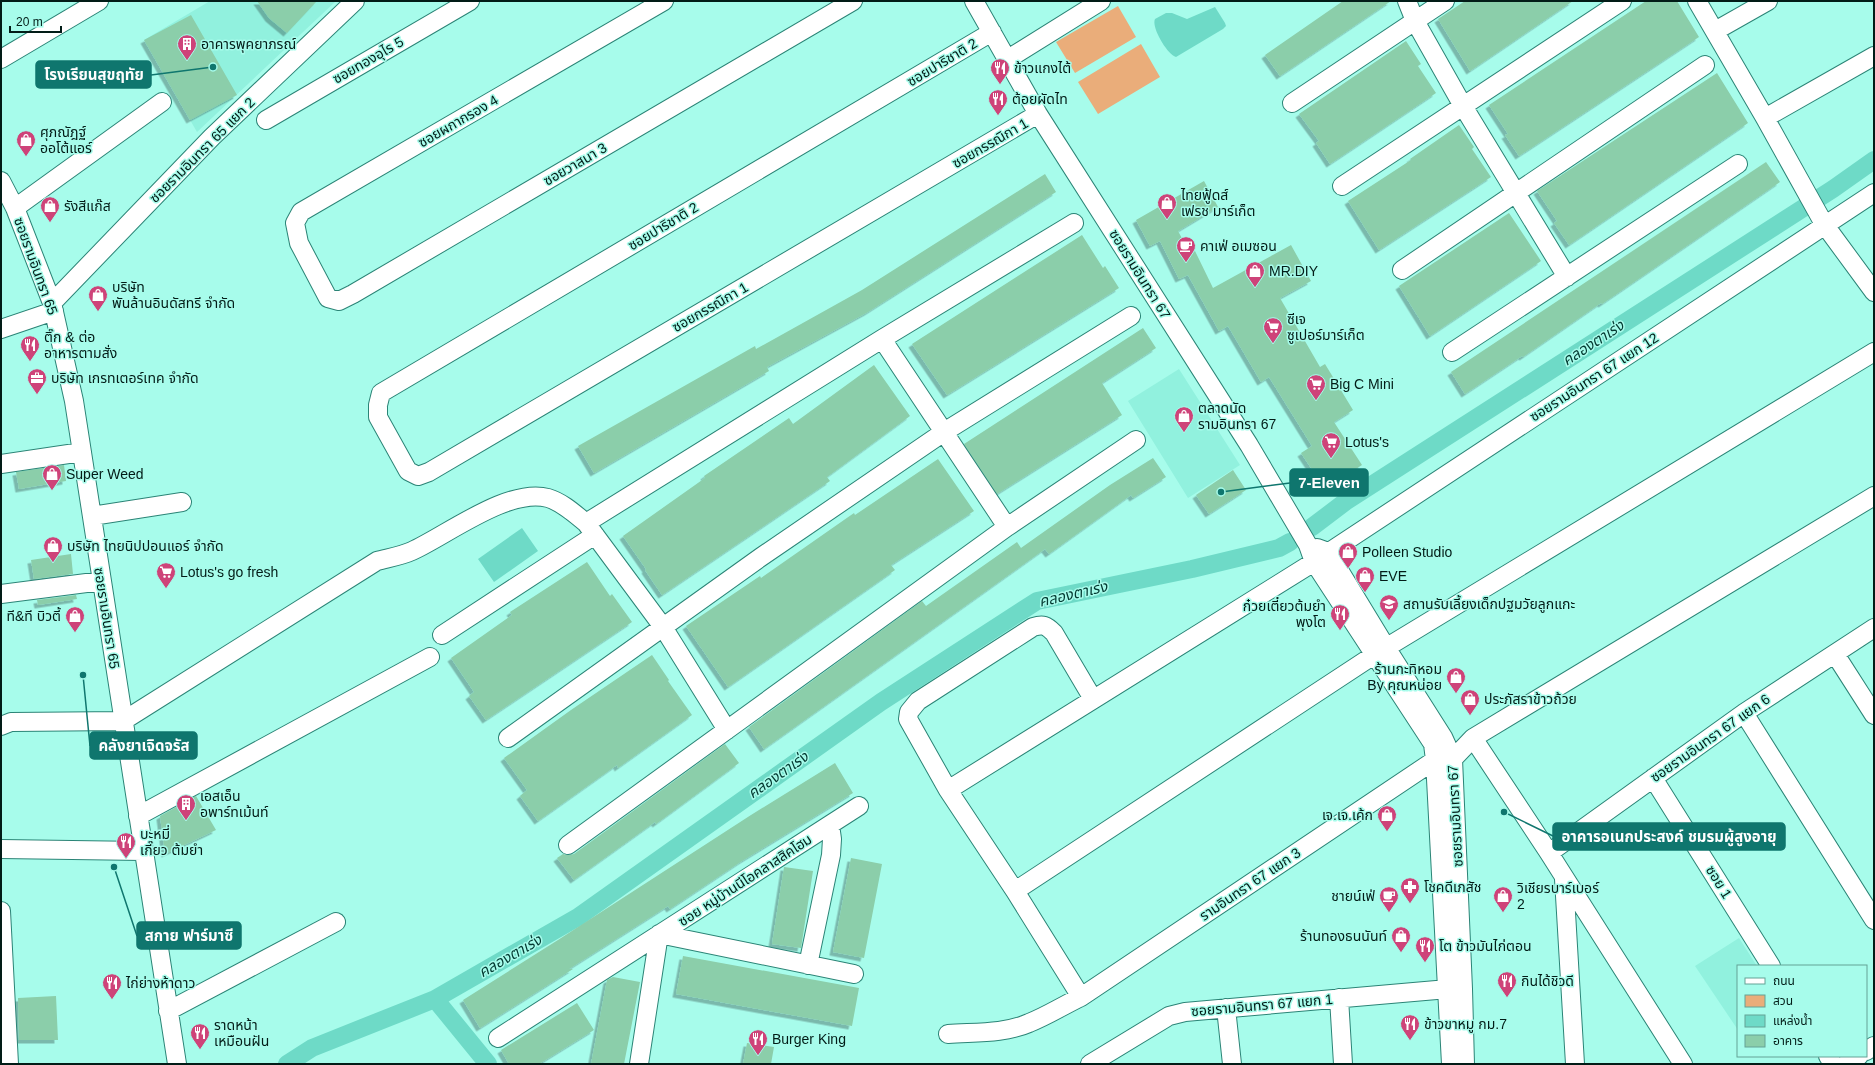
<svg xmlns="http://www.w3.org/2000/svg" width="1875" height="1065" font-family="Helvetica,'Noto Sans Thai',sans-serif">
<style>
.built{fill:#91f1de}
.green{fill:#eaad7a}
.water{fill:#6edac7}
.lines{fill:none;stroke-linecap:round;stroke-linejoin:round}
.canal{stroke:#6edac7;stroke-width:18}
.building{fill:#8bceaa;filter:url(#shadow)}
.minor-casing{stroke:#2b8476;stroke-width:20}
.minor{stroke:#fff;stroke-width:18}
.labels{text-anchor:middle;stroke-width:3;stroke-linejoin:round;paint-order:stroke}
.poi-label{font-size:14px;fill:#021c17;stroke:#a7fceb;text-anchor:start}
.street-label{font-size:14px;fill:#021c17;stroke:#a7fceb}
.water-label{font-size:15px;font-style:italic;fill:#033931;stroke:#a7fceb}
.leader{fill:none;stroke:#0f766e;stroke-width:1.5}
.callout-dot{fill:#0f766e;stroke:#a7fceb;stroke-width:1.5}
.callout{fill:#0f766e;stroke:#0f766e;stroke-width:1.5}
.callout-label{font-size:15px;text-anchor:middle;font-weight:bold;fill:#fff}
</style>
<defs>
<filter id="shadow"><feDropShadow dx="-3.5" dy="3.5" stdDeviation="0" flood-color="#0004"/></filter>
</defs>
<rect width="100%" height="100%" fill="#a7fceb"/>
<path class="built" d="M210,1H336L197,132L144,40Z
M1179,369L1240,465L1188,498L1128,401Z
M1739,938L1757,966H1738V1030L1695,966Z"/>
<path class="green" d="M1118,6L1136,37L1075,73L1056,42Z
M1141,44L1160,77L1098,114L1078,82Z"/>
<path class="water" d="M1215,7L1225,23L1226,26L1223,29L1176,57C1167,54 1151,27 1155,19L1166,13H1172L1187,19Z
M522,528L538,551L494,582L478,559Z"/>
<g class="lines">
<path class="canal" d="M1312,527L1345,502L1833,189L1874,160
M435,999L488,1064
M287,1064L312,1048L435,999L578,917L881,702L1037,601L1192,569L1279,548L1290,542"/>
</g>
<path class="building" d="M257,1H317L287,33L269,18Z
M1343,1H1391L1280,76L1265,55Z
M1465,1H1573L1470,71L1438,19Z
M1646,1H1677L1699,37L1519,156L1505,135L1508,134L1489,105Z
M191,15L237,95L190,120L144,40Z
M1406,41L1421,64L1418,66L1436,93L1330,164L1316,143L1319,141L1299,114Z
M1717,73L1748,123L1569,245L1554,223L1557,221L1537,191Z
M1459,125L1474,147L1472,149L1491,177L1379,250L1348,201L1411,160L1410,159Z
M1766,162L1780,182L1602,304L1601,303L1523,357L1522,356L1465,394L1451,372Z
M1045,174L1056,192L868,312L767,367L769,371L594,473L578,446L755,346L756,349L862,290Z
M1204,181L1218,207L1178,231L1190,253L1195,251L1213,288L1291,245L1311,281L1280,298L1320,367L1325,364L1353,410L1334,422L1362,465L1325,489L1301,453L1312,446L1269,377L1261,382L1228,326L1219,331L1188,275L1179,279L1160,241L1150,246L1136,220Z
M1509,213L1541,261L1430,336L1399,286Z
M1082,235L1103,268L1105,266L1119,288L947,395L912,344Z
M1143,328L1156,348L1102,383L1122,415L997,494L964,444Z
M874,365L910,416L827,477L830,481L662,595L645,570L646,569L623,536L705,478L704,476L789,418L793,424Z
M1153,458L1166,477L1133,498L1131,495L1049,554L1045,549L764,749L749,727L922,601L926,606L1017,542L1021,548L1110,485Z
M938,459L974,511L891,565L895,570L728,687L686,626L760,576L761,578L854,513L855,515Z
M64,465L66,481L19,489L16,472Z
M1233,470L1246,490L1209,514L1196,495Z
M71,554L73,574L34,579L31,560Z
M587,562L610,596L612,594L632,622L486,720L469,696L474,692L451,658L512,615L510,612Z
M76,595L77,599L38,605L37,600Z
M652,655L669,680L668,681L692,715L618,768L617,765L538,821L520,796L527,790L504,758L571,710Z
M725,744L739,763L656,824L655,822L574,880L557,858L563,854L569,855L574,854Z
M835,763L853,793L742,861L670,909L668,906L569,969H573L480,1028L463,1000L558,940L751,815Z
M196,796L216,830L165,854L160,816Z
M851,858L882,864L864,958L833,952Z
M784,867L813,871L801,948L772,944Z
M683,956L859,988L852,1026L676,994Z
M613,977L640,982L624,1064H591L607,980Z
M56,996L58,1040H19L18,998Z
M577,1003L594,1030L539,1064H509L501,1050Z
M747,1043L774,1047L771,1064H743Z"/>
<g class="lines">
<g class="minor-casing">
<path id="minor" d="M664,1L301,212L295,223L299,243L328,298L339,301L353,294L853,1
M974,1L1038,114L1249,445L1308,545L1314,562L1433,744L1435,760L1451,1064
M1407,1L1415,21L1463,106L1567,277
M1697,1L1765,118L1824,224L1874,292
M1715,31L1768,1
M992,32L381,393L378,405V417L408,471L418,476L429,472L1038,114
M1,59L99,1
M1008,59L1101,1
M1292,103L1445,1
M1765,118L1874,56
M266,120L470,1
M1,181L15,208L52,303L74,401L177,1064
M1342,186L1622,1
M15,208L162,102
M1402,270L1705,65
M52,303L212,137L355,1
M1,329L54,311
M882,339L1007,527
M1452,352L1738,164
M1,464L82,452
M92,516L182,502
M586,523L663,627L727,730
M1317,548L1328,552L1387,649L1443,737L1453,759L1463,989L1465,1064
M1,594L102,581
M442,635L595,535
M1835,654L1874,715
M1744,713L1874,920
M1,726L11,722L123,721L377,561C388,558 401,556 412,551C447,535 509,487 548,498C562,502 575,514 586,523L882,339L1074,223
M508,738L761,557L944,432L1131,316
M1473,738L1549,853L1683,1064
M1453,759L1473,738L1874,496
M1653,778L1771,966
M948,790L1314,562L1874,193
M138,816L430,657
M568,845L1007,527L1136,440
M1,849L143,851
M1549,853L1744,713L1874,628
M1564,879L1575,1064
M1015,891L1374,655L1874,352
M1,911L9,1064
M808,965L831,855L832,839L830,825
M1081,997L1015,891L948,790L908,719L909,712L918,701L1033,627C1043,624 1046,625 1054,633L1093,699
M1339,998L1343,1064
M1226,1008L1232,1064
M168,1011L336,922
M948,1034C975,1032 1004,1034 1029,1023C1047,1016 1064,1005 1081,997L1435,760L1453,759
M498,1038L859,806
M1866,1051L1874,1046
M1828,1056L1833,1064
M639,1064L659,934L854,974
M1090,1064L1169,1016L1185,1012L1448,989
M1846,1064L1859,1056"/>
</g>
<use href="#minor" class="minor"/>
</g>
<defs>
<g id="building-pin" transform="scale(1)"><path d="M0 17L-7.5 6A9.5 9.5 0 1 1 7.5 6Z" fill="#ce4379" stroke="#a7fceb"/><path d="M-4-6H4V6H1V3H-1V6H-4ZM-2.5-4.3h1.7v1.8h-1.7ZM.8-4.3h1.7v1.8H.8ZM-2.5-1h1.7V.8h-1.7ZM.8-1h1.7V.8H.8Z" fill="#fff"/></g>
<g id="restaurant-pin" transform="scale(1)"><path d="M0 17L-7.5 6A9.5 9.5 0 1 1 7.5 6Z" fill="#ce4379" stroke="#a7fceb"/><path d="M-5-6h1v4h1v-4h1v4h1v-4h1v5L-1.5 .5V6h-2V.5L-5-1ZM5-6V6H3V1.5H1.5Q1.5-4 5-6Z" fill="#fff"/></g>
<g id="shop-pin" transform="scale(1)"><path d="M0 17L-7.5 6A9.5 9.5 0 1 1 7.5 6Z" fill="#ce4379" stroke="#a7fceb"/><path d="M-5-2.5h2.3a2.7 3.5 0 0 1 5.4 0H5L5.5 6h-11ZM-1.5-2.5h3a1.5 2.3 0 0 0-3 0Z" fill="#fff"/></g>
<g id="cafe-pin" transform="scale(1)"><path d="M0 17L-7.5 6A9.5 9.5 0 1 1 7.5 6Z" fill="#ce4379" stroke="#a7fceb"/><path d="M-5.5-4.5H6V0H3Q3 3.5 0 3.5H-2.5Q-5.5 3.5-5.5 0ZM3-3.2v2h1.7v-2ZM-6 4.5H4V6H-6Z" fill="#fff"/></g>
<g id="supermarket-pin" transform="scale(1)"><path d="M0 17L-7.5 6A9.5 9.5 0 1 1 7.5 6Z" fill="#ce4379" stroke="#a7fceb"/><path d="M-6-5.5h2.5l.6 2H6L4.5 2H-2.5L-4.4-4H-6ZM-1.5 3.2a1.3 1.3 0 1 0 .1 0ZM3 3.2a1.3 1.3 0 1 0 .1 0Z" fill="#fff"/></g>
<g id="office-pin" transform="scale(1)"><path d="M0 17L-7.5 6A9.5 9.5 0 1 1 7.5 6Z" fill="#ce4379" stroke="#a7fceb"/><path d="M-6-3h4V-5.5h4V-3h4V5H-6ZM-1-4.5V-3h2v-1.5ZM-6 0V1H6V0Z" fill="#fff"/></g>
<g id="school-pin" transform="scale(1)"><path d="M0 17L-7.5 6A9.5 9.5 0 1 1 7.5 6Z" fill="#ce4379" stroke="#a7fceb"/><path d="M0-5L7-2L0 1L-7-2ZM-4 1L0 2.5L4 1V4Q0 6-4 4Z" fill="#fff"/></g>
<g id="pharmacy-pin" transform="scale(1)"><path d="M0 17L-7.5 6A9.5 9.5 0 1 1 7.5 6Z" fill="#ce4379" stroke="#a7fceb"/><path d="M-2-6h4v4h4v4h-4v4h-4v-4h-4v-4h4Z" fill="#fff"/></g>
</defs>
<g fill-rule="evenodd">
<use href="#building-pin" x="187" y="44"/>
<use href="#restaurant-pin" x="1000" y="68"/>
<use href="#restaurant-pin" x="998" y="99"/>
<use href="#shop-pin" x="26" y="140"/>
<use href="#shop-pin" x="1167" y="203"/>
<use href="#shop-pin" x="50" y="206"/>
<use href="#cafe-pin" x="1186" y="246"/>
<use href="#shop-pin" x="1255" y="271"/>
<use href="#shop-pin" x="98" y="295"/>
<use href="#supermarket-pin" x="1273" y="327"/>
<use href="#restaurant-pin" x="30" y="345"/>
<use href="#office-pin" x="37" y="378"/>
<use href="#supermarket-pin" x="1316" y="384"/>
<use href="#shop-pin" x="1184" y="416"/>
<use href="#supermarket-pin" x="1331" y="442"/>
<use href="#shop-pin" x="52" y="474"/>
<use href="#shop-pin" x="53" y="546"/>
<use href="#shop-pin" x="1348" y="552"/>
<use href="#supermarket-pin" x="166" y="572"/>
<use href="#shop-pin" x="1365" y="576"/>
<use href="#school-pin" x="1389" y="604"/>
<use href="#restaurant-pin" x="1340" y="614"/>
<use href="#shop-pin" x="75" y="616"/>
<use href="#shop-pin" x="1456" y="677"/>
<use href="#shop-pin" x="1470" y="699"/>
<use href="#building-pin" x="186" y="804"/>
<use href="#shop-pin" x="1387" y="815"/>
<use href="#restaurant-pin" x="126" y="842"/>
<use href="#pharmacy-pin" x="1410" y="887"/>
<use href="#cafe-pin" x="1389" y="896"/>
<use href="#shop-pin" x="1503" y="896"/>
<use href="#shop-pin" x="1401" y="936"/>
<use href="#restaurant-pin" x="1425" y="946"/>
<use href="#restaurant-pin" x="1507" y="981"/>
<use href="#restaurant-pin" x="112" y="983"/>
<use href="#restaurant-pin" x="1410" y="1024"/>
<use href="#restaurant-pin" x="200" y="1033"/>
<use href="#restaurant-pin" x="758" y="1039"/>
</g>
<g class="labels">
<g class="poi-label">
<text x="201" y="49">อาคารพุคยาภรณ์</text>
<text x="1014" y="73">ข้าวแกงไต้</text>
<text x="1012" y="104">ต้อยผัดไท</text>
<text x="40" y="137">ศุภณัฎฐ์<tspan x="40" dy="16">ออโต้แอร์</tspan></text>
<text x="1181" y="200">ไทยฟู้ดส์<tspan x="1181" dy="16">เฟรช มาร์เก็ต</tspan></text>
<text x="64" y="211">รังสีแก๊ส</text>
<text x="1200" y="251">คาเฟ่ อเมซอน</text>
<text x="1269" y="276">MR.DIY</text>
<text x="112" y="292">บริษัท<tspan x="112" dy="16">พันล้านอินดัสทรี จำกัด</tspan></text>
<text x="1287" y="324">ซีเจ<tspan x="1287" dy="16">ซูเปอร์มาร์เก็ต</tspan></text>
<text x="44" y="342">ติ๊ก &amp; ต่อ<tspan x="44" dy="16">อาหารตามสั่ง</tspan></text>
<text x="51" y="383">บริษัท เกรทเตอร์เทค จำกัด</text>
<text x="1330" y="389">Big C Mini</text>
<text x="1198" y="413">ตลาดนัด<tspan x="1198" dy="16">รามอินทรา 67</tspan></text>
<text x="1345" y="447">Lotus's</text>
<text x="66" y="479">Super Weed</text>
<text x="67" y="551">บริษัท ไทยนิปปอนแอร์ จำกัด</text>
<text x="1362" y="557">Polleen Studio</text>
<text x="180" y="577">Lotus's go fresh</text>
<text x="1379" y="581">EVE</text>
<text x="1403" y="609">สถานรับเลี้ยงเด็กปฐมวัยลูกแกะ</text>
<text x="1326" y="611" text-anchor="end">ก๋วยเตี๋ยวต้มยำ<tspan x="1326" dy="16">พุงโต</tspan></text>
<text x="61" y="621" text-anchor="end">ที&amp;ที บิวตี้</text>
<text x="1442" y="674" text-anchor="end">ร้านกะทิหอม<tspan x="1442" dy="16">By คุณหน่อย</tspan></text>
<text x="1484" y="704">ประภัสราข้าวถ้วย</text>
<text x="200" y="801">เอสเอ็น<tspan x="200" dy="16">อพาร์ทเม้นท์</tspan></text>
<text x="1373" y="820" text-anchor="end">เจ.เจ.เค้ก</text>
<text x="140" y="839">บะหมี่<tspan x="140" dy="16">เกี๊ยว ต้มยำ</tspan></text>
<text x="1424" y="892">โชคดีเภสัช</text>
<text x="1517" y="893">วิเชียรบาร์เบอร์<tspan x="1517" dy="16">2</tspan></text>
<text x="1375" y="901" text-anchor="end">ชายน์เฟ่</text>
<text x="1387" y="941" text-anchor="end">ร้านทองธนนันท์</text>
<text x="1439" y="951">โต ข้าวมันไก่ตอน</text>
<text x="1521" y="986">กินได้ชิวดี</text>
<text x="126" y="988">ไก่ย่างห้าดาว</text>
<text x="1424" y="1029">ข้าวขาหมู กม.7</text>
<text x="214" y="1030">ราดหน้า<tspan x="214" dy="16">เหมือนฝัน</tspan></text>
<text x="772" y="1044">Burger King</text>
</g>
<g class="street-label">
<text transform="translate(368 60) rotate(-30)" y="5">ซอยทองอุไร 5</text>
<text transform="translate(942 62) rotate(-31)" y="5">ซอยปาริชาติ 2</text>
<text transform="translate(458 121) rotate(-30)" y="5">ซอยผกากรอง 4</text>
<text transform="translate(990 143) rotate(-30)" y="5">ซอยกรรณิกา 1</text>
<text transform="translate(202 150) rotate(-45)" y="5">ซอยรามอินทรา 65 แยก 2</text>
<text transform="translate(575 164) rotate(-30)" y="5">ซอยวาสนา 3</text>
<text transform="translate(663 226) rotate(-31)" y="5">ซอยปาริชาติ 2</text>
<text transform="translate(36 266) rotate(70)" y="5">ซอยรามอินทรา 65</text>
<text transform="translate(1140 274) rotate(58)" y="5">ซอยรามอินทรา 67</text>
<text transform="translate(710 307) rotate(-30)" y="5">ซอยกรรณิกา 1</text>
<text transform="translate(1594 377) rotate(-33)" y="5">ซอยรามอินทรา 67 แยก 12</text>
<text transform="translate(107 618) rotate(81)" y="5">ซอยรามอินทรา 65</text>
<text transform="translate(1710 738) rotate(-35)" y="5">ซอยรามอินทรา 67 แยก 6</text>
<text transform="translate(1455 816) rotate(-93)" y="5">ซอยรามอินทรา 67</text>
<text transform="translate(745 880) rotate(-33)" y="5">ซอย หมู่บ้านนีโอคลาสสิคโฮม</text>
<text transform="translate(1719 882) rotate(58)" y="5">ซอย 1</text>
<text transform="translate(1250 884) rotate(-34)" y="5">รามอินทรา 67 แยก 3</text>
<text transform="translate(1262 1005) rotate(-5)" y="5">ซอยรามอินทรา 67 แยก 1</text>
</g>
<g class="water-label">
<text transform="translate(1593 343) rotate(-33)" y="5">คลองตาเร่ง</text>
<text transform="translate(1073 594) rotate(-13)" y="5">คลองตาเร่ง</text>
<text transform="translate(778 775) rotate(-35)" y="5">คลองตาเร่ง</text>
<text transform="translate(510 956) rotate(-30)" y="5">คลองตาเร่ง</text>
</g>
</g>
<path class="leader" d="M213 67L151 75M1221 492L1290 483M83 675L90 746M1504 812L1553 836M114 867L137 936"/>
<g class="callout-dot">
<circle cx="213" cy="67" r="4"/>
<circle cx="1221" cy="492" r="4"/>
<circle cx="83" cy="675" r="4"/>
<circle cx="1504" cy="812" r="4"/>
<circle cx="114" cy="867" r="4"/>
</g>
<g class="callout">
<rect x="36" y="61" width="115" height="27" rx="4"/>
<rect x="1290" y="469" width="78" height="27" rx="4"/>
<rect x="90" y="732" width="107" height="27" rx="4"/>
<rect x="1553" y="823" width="232" height="27" rx="4"/>
<rect x="137" y="922" width="104" height="27" rx="4"/>
</g>
<g class="callout-label">
<text x="94" y="80">โรงเรียนสุขฤทัย</text>
<text x="1329" y="488">7-Eleven</text>
<text x="144" y="751">คลังยาเจิดจรัส</text>
<text x="1669" y="842">อาคารอเนกประสงค์ ชมรมผู้สูงอายุ</text>
<text x="189" y="941">สกาย ฟาร์มาซี</text>
</g>
<rect width="1875" height="1065" fill="none" stroke="#021c17" stroke-width="4"/>
<rect x="1737" y="965" width="130" height="92" fill="#a7fceb" stroke="#65a296"/>
<rect x="1745" y="978" width="20" height="6" fill="#ffffff" stroke="#65a296"/>
<text x="1773" y="985" font-size="12" fill="#021c17">ถนน</text>
<rect x="1745" y="995" width="20" height="12" fill="#eaad7a" stroke="#65a296"/>
<text x="1773" y="1005" font-size="12" fill="#021c17">สวน</text>
<rect x="1745" y="1015" width="20" height="12" fill="#6edac7" stroke="#65a296"/>
<text x="1773" y="1025" font-size="12" fill="#021c17">แหล่งน้ำ</text>
<rect x="1745" y="1035" width="20" height="12" fill="#8bceaa" stroke="#65a296"/>
<text x="1773" y="1045" font-size="12" fill="#021c17">อาคาร</text>
<path d="M10 26v6h51v-6" fill="none" stroke="#021c17" stroke-width="2"/>
<text x="16" y="26" font-size="12" fill="#021c17" stroke="#a7fceb" stroke-width="3" paint-order="stroke">20 m</text>
</svg>
